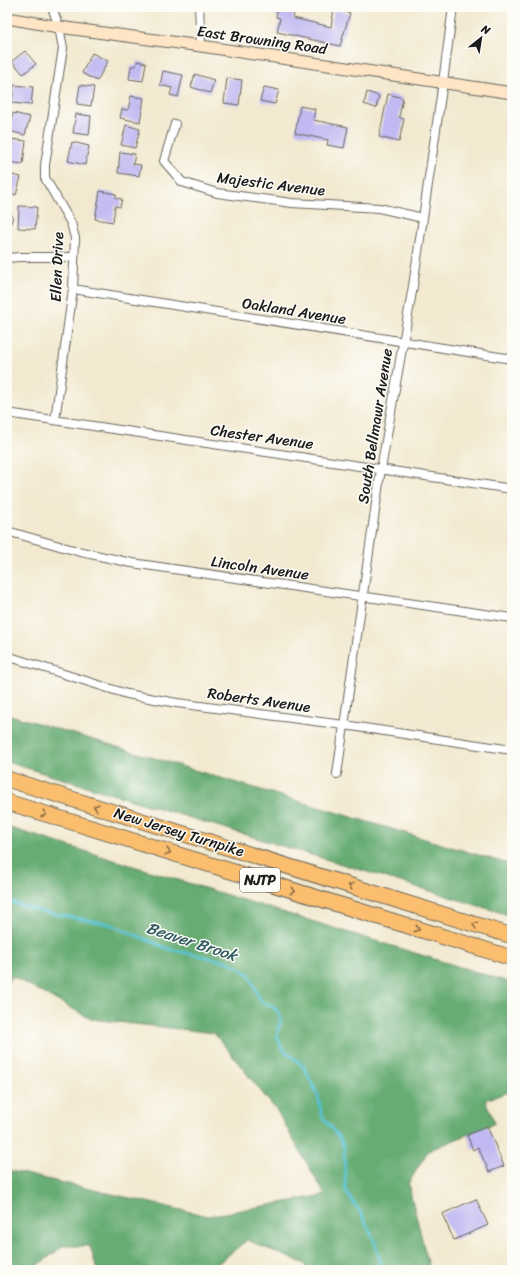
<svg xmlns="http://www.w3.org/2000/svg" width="519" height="1277" font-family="Sriracha,sans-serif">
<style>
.forest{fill:#66ac73;stroke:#416448}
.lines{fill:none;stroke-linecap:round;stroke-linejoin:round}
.stream{stroke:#53bfcd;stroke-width:3}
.building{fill:#c1b9f2}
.street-casing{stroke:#67645b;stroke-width:10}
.secondary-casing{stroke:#67645b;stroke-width:13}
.highway-casing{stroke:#67645b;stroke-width:17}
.street{stroke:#fff;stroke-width:8}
.secondary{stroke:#fde5c5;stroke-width:11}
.highway{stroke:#fbbe6e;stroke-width:15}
.oneway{stroke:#8c6d45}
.labels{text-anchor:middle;stroke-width:3;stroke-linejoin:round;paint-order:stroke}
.shield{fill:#fdfcf7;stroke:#605f5e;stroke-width:1}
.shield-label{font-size:14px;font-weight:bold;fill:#1c1c1c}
.street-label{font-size:15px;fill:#1c1c1c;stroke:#fdfcf7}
.water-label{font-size:16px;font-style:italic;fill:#325d63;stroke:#fdfcf7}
</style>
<rect width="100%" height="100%" fill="#fdfcf7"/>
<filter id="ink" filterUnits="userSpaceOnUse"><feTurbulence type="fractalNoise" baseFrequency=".025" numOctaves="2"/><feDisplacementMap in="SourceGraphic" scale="8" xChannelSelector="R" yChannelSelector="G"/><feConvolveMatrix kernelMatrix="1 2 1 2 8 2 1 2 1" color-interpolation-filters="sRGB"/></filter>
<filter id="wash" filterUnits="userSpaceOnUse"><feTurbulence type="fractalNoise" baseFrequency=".012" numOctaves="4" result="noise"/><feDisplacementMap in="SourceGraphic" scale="16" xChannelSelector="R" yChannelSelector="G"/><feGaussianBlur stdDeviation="0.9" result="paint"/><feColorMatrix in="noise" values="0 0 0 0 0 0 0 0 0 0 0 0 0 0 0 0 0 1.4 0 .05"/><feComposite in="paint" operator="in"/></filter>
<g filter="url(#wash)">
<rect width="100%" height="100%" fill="#f2e9d0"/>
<path class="forest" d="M7,714L512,865V916L7,762Z
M7,827L512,983V1091L485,1100L495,1123L428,1151L408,1184L430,1270H307L305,1264L247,1240L210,1270H97L90,1246H63L32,1270H7V1170L208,1216L325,1195L277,1111L214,1033L91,1019L12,976L7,983Z"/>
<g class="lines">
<path class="stream" d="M7,901L43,912L109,924L169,949L229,962L249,974L261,1002L272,1006L279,1013L281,1019L277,1035L282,1048L304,1067L318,1096L322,1116L341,1140L344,1149L346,1192L361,1213L374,1240L383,1270"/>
</g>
<g id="blocks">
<path class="building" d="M278,7H295L293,18L331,27L334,9L350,13L340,46L277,32L280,18L276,17Z
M25,51L36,64L23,74L12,61Z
M92,53L108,61L97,81L82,73Z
M137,61L146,63L143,81L129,79L131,66H136Z
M163,71L183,75L178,97L170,95L172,88L160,85Z
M195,74L214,80L210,93L191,87Z
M227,78L242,80L239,105L224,103Z
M14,85L33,87L31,105L12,103Z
M80,85L94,87L91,106L77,104Z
M264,87L279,90L275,104L260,101Z
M367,92L379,96L376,108L364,104Z
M388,94L403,98L399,117L404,119L399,142L379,137Z
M131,96L144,98L140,122L120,118L122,109L128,110Z
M300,106L315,109L313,120L348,127L344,148L327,145L328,140L295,133Z
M13,113L30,117L25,135L9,131Z
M76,114L91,116L89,135L73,133Z
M126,125L140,129L135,148L121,145Z
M11,139L26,141L23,164L8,162Z
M72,142L89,146L85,165L68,161Z
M120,152L135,154L133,164L141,165L139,176L118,173Z
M8,174L21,177L16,195L7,192Z
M100,191L116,194V198L122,199L120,207L115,206L113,222L95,219Z
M19,206L37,207L35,229L18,228Z
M7,214L13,216L9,230H7Z
M487,1126L504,1166L489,1172L478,1147L473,1150L467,1135Z
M476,1199L488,1225L454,1240L442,1214Z"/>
</g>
</g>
<g filter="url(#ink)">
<use href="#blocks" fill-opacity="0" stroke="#67645b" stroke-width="1"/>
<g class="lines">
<g class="street-casing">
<path id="street" d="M52,7L59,27L63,48L45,165V178L71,223L75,238L73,289L55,420
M199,7L201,46
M175,124L164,161L182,182L217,193L292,203L379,208L423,218
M7,258L19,257H73
M73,289L512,359
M7,413L512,489
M7,531L77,551L132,563L512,618
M7,656L127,694L177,703L344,725L512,750
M337,774L381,469L413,286L443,82L453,7"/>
</g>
<g class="secondary-casing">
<path id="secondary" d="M7,18L59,27L201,46L512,93"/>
</g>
<g class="highway-casing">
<path id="highway" d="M7,779L512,936
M7,802L512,958"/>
</g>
<use href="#street" class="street"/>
<use href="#secondary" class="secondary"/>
<use href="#highway" class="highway"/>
</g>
<defs><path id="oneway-chevron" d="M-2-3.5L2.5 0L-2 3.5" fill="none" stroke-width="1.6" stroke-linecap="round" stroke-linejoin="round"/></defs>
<g class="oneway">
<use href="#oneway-chevron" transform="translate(96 807) rotate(-163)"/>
<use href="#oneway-chevron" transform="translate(44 814) rotate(17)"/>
<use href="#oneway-chevron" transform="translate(168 852) rotate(17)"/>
<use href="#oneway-chevron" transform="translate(351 886) rotate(-163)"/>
<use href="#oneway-chevron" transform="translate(293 891) rotate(17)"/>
<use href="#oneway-chevron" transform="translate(475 925) rotate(-163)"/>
<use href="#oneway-chevron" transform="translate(417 929) rotate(17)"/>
</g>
</g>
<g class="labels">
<rect class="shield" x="240" y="868" width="40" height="24" rx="3"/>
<g class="shield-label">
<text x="260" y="885">NJTP</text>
</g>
<g class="street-label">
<text transform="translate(262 40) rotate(8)" y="5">East Browning Road</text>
<text transform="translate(271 184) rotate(7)" y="5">Majestic Avenue</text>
<text transform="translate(57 267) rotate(-88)" y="5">Ellen Drive</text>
<text transform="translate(294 311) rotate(9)" y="5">Oakland Avenue</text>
<text transform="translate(375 426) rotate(-81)" y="5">South Bellmawr Avenue</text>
<text transform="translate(262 437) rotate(8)" y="5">Chester Avenue</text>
<text transform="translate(260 568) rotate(8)" y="5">Lincoln Avenue</text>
<text transform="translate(259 700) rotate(8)" y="5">Roberts Avenue</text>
<text transform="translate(179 832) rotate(17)" y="5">New Jersey Turnpike</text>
</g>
<g class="water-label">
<text transform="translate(192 941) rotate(18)" y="6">Beaver Brook</text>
</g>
</g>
<rect width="519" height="1277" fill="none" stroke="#fdfcf7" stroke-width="24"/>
<g transform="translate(481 38) rotate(30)" stroke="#fdfcf7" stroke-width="3" paint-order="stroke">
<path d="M0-3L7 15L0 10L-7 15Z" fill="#1c1c1c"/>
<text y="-6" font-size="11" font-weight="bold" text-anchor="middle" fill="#1c1c1c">N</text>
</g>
</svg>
